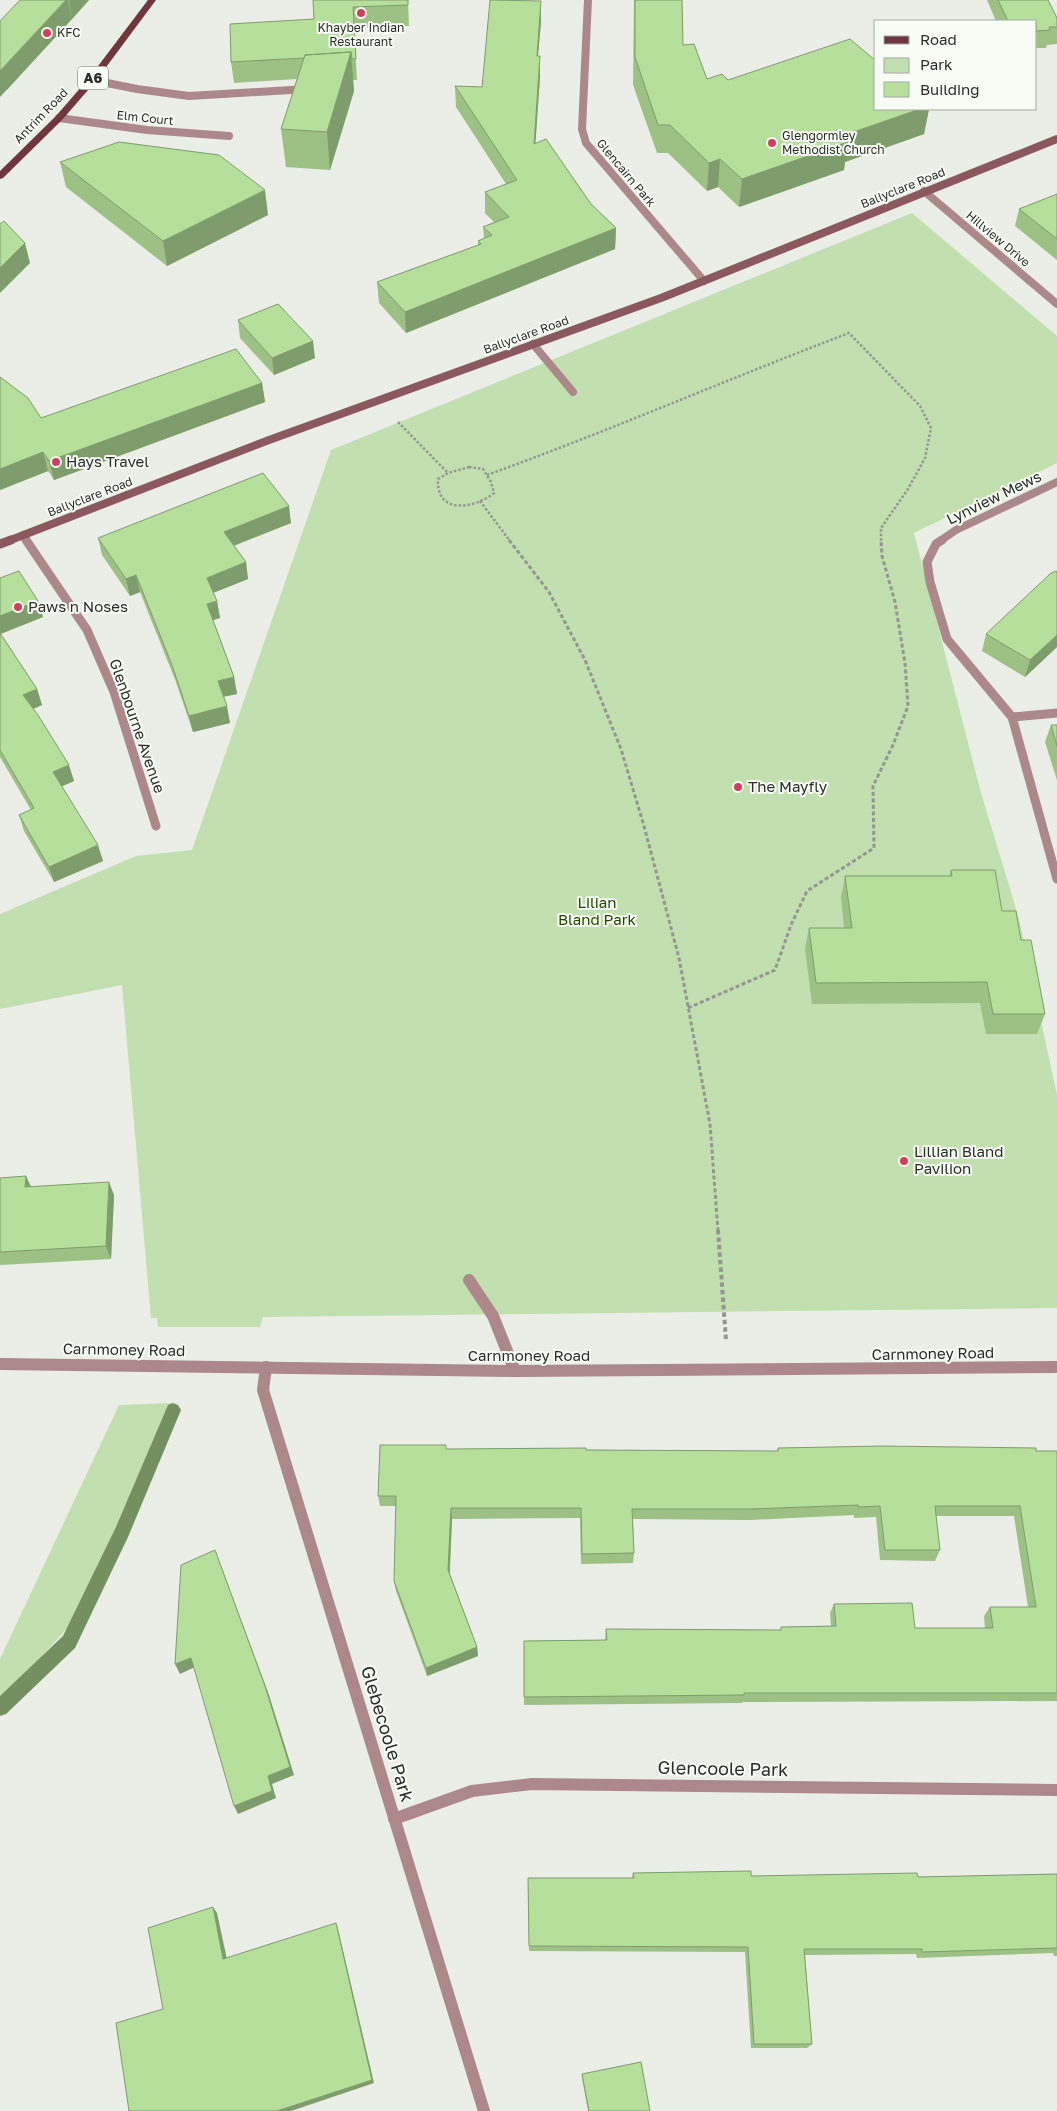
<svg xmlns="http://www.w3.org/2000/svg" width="1057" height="2111" font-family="'Golos Text',sans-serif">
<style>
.green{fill:#c2dfaf}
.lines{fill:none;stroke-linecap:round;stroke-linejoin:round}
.stream{fill:#749061;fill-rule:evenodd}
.path-far2{stroke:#949692;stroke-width:2.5;stroke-dasharray:2.5 2;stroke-linecap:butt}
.path-far1{stroke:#949692;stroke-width:3;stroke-dasharray:4 2.5;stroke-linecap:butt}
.path{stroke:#949692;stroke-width:4;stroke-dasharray:4.5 3;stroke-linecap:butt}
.service-far1{stroke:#ac888b;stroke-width:8}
.service{stroke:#ac888b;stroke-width:12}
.minor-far2{stroke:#ac888b;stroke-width:8}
.minor-far1{stroke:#ac888b;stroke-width:9}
.minor{stroke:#ac888b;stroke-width:12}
.tertiary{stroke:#ac888b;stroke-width:12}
.secondary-far1{stroke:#8b585d;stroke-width:8}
.secondary{stroke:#8b585d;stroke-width:9}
.primary{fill:#71353d;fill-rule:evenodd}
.wall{fill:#9dc085}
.shaded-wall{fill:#7f9c6c}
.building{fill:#b6df9b;stroke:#7f9c6c}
.poi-dot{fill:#d0405c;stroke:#f7fcf4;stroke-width:2}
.labels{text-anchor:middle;stroke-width:4;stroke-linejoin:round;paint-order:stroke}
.far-poi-label{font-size:12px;fill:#2b2c2a;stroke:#f7fcf4;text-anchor:start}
.far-street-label{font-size:12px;fill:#2b2c2a;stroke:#f7fcf4}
.shield{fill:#f7fcf4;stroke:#686a67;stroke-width:1}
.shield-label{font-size:14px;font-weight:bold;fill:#2b2c2a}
.poi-label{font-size:15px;fill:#2b2c2a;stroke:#f7fcf4;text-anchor:start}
.street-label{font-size:15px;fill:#2b2c2a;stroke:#f7fcf4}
.park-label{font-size:15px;fill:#244600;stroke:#f7fcf4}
.near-street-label{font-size:18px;fill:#2b2c2a;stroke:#f7fcf4}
</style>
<rect width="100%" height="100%" fill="#eaeee7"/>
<path class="green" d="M912,213L1057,336V463L914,533L981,793L1018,915L1057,1095V1308L263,1317L260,1327H158L157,1318H151L122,985L0,1009V914L136,856L192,850L331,450Z
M173,1403L136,1502L95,1597L0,1703V1659L119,1405Z"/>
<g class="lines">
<path class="stream" d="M173,1403L178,1405L181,1410L128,1537L75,1648L6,1714L0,1716V1696L63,1636L116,1527L168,1405Z"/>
<path class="path-far2" d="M398,422L448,473
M469,467L483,469L491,482L494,493C474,509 436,515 438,479L448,473Z
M487,475C609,431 728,379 849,333L920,406L931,428L925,458L908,489L881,528V541
M480,501L510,541"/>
<path class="path-far1" d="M509,540L549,592L585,660L621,749L644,826L679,958L710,1124L718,1231
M688,1008L775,970L791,925L807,891L874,848L873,786L893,745L908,706L905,663L895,602L882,556L881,540"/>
<path class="path" d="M718,1230L726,1340"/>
<path class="service-far1" d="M92,80L137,89L189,96L307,89
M533,344L573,392"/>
<path class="service" d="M469,1280L493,1316L515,1371"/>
<path class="minor-far2" d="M588,0L582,129L586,143L704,281
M59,118L147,130L229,136
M924,191L1057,304
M23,535L27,541
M940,541L956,530L1057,482"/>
<path class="minor-far1" d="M26,540L87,630L114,692L156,826
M942,540L936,544L927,562L930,582L947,639L1012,717L1057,879
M1012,717L1057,713"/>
<path class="minor" d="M266,1367L263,1390L484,2111
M394,1819L472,1791L532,1784L1057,1790"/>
<path class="tertiary" d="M0,1364L515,1371L1057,1367"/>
<path class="secondary-far1" d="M8,541L269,440L661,298L1057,139"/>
<path class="secondary" d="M0,544L11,540"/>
<path class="primary" d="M148,0H156L95,82L62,120L3,178L0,179V171L56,116L89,78Z"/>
</g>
<path class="wall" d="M20,0H89L72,19V18V19L7,90Z
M313,0H408L409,26L354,28L357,80H353L354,91L330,170L286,167L281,129L297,79L234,83L231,62L314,19Z
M634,0H682L683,45L707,79L728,80L876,109H929L924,134L845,162L844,170L739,207L718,187L707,191L668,153H657L633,85Z
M987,0H1048L1057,18V44L1047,45L1046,48H1036V21H996Z
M541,1V22L538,56L540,77L535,143L591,204L616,228L615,249L406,333L379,303L377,282L478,245V241L484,238L483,227L494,222L485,213V192L506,184L456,107L455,86L482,87Z
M60,162L268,215L167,266L66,187Z
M1057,194V260L1015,226L1019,209Z
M238,320L315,358L274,375L240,338Z
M262,383L265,402L54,480L48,471L0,490L41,418Z
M291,523L234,546L246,562L248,579L213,593L217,601L220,618L213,620L234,677L237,694L223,697L230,723L193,732L176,682L140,592L130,596L102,555L98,538Z
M0,578L43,617L1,634L37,689L42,705L33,709L74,781L62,786L103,861L54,882L24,831L19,815L31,810L0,757Z
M986,634L1057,647L1025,677L982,651Z
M1051,725H1057V780L1045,742Z
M951,870L1002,911L1021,940L1045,1014L1037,1034H986L980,1003L812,1004L805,949L809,928H844L841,897L845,876H949Z
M0,1178L30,1186L114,1195L111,1259L0,1265Z
M778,1448L1057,1451V1701L742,1702V1703L524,1705V1641L605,1640L606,1629L780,1630L781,1627L831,1626L830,1613L834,1604L915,1628H985L984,1616L990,1607H1028L1014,1516H936L940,1550L935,1561L880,1560L876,1517L854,1518V1515L749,1520L633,1519L634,1553L633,1563L581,1564L580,1518L452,1519L450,1574L477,1647L478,1656L427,1676L396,1591L394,1581L396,1506H380L378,1496L446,1449L777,1451Z
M633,1873L751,1876L918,1877L1057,1874V1956H1054L1053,1953L917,1958L916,1954L805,1955L812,2044L807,2048H751L745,1952L529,1951L528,1878H632Z
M582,2074L650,2111H588L582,2078Z"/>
<path class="shaded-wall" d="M66,0H68L72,19L0,97V71Z
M69,0H89L72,19Z
M541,1V22L536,77L537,56Z
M351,52L354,91L330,170L327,132Z
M540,56V77L534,165V144Z
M920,109H929L924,134L845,162L844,170L739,207L742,179L842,136Z
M720,159L718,187L707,191L709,163Z
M265,190L268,215L167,266L163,241Z
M616,228L615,249L406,333L405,312Z
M25,243L30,263L0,293V268Z
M313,341L315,358L274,375L272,358Z
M262,383L265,402L54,480L49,461Z
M43,452L48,471L0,490V469Z
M289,506L291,523L227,548L224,532Z
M246,562L248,579L210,594L207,578Z
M136,575L140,592L130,596L126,579Z
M38,601L43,617L0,634V616Z
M217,601L220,618L210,621L207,604Z
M1057,635V647L1025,677L1030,660Z
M234,677L237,694L221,697L218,681Z
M37,689L42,705L28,711L23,695Z
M227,706L230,723L193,732L189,716Z
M69,765L74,781L58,788L53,772Z
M98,845L103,861L54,882L49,867Z
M26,1176L32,1189L25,1187Z
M109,1182L114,1195L111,1259L106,1246Z
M451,1508L452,1519L449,1580L448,1570Z
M219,1561L269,1695L294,1775L272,1784L276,1798L238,1814L234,1806Z
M477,1647L478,1656L427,1676L426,1668Z
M191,1658L195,1667L180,1674L175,1664Z
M213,1907L217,1913L228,1964L223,1959Z
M336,1923L338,1929L374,2083L291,2111H277Z"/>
<path class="building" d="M20,0H66L0,71V21Z
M313,0H408V5L353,7L356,59H352L351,52L305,55L304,58L231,62L230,24L314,19Z
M490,0L541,1L537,56H540L534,144L546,139L591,204L616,228L405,312L377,282L481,244L478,241L492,235L483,227L509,217L485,192L517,180L455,86L482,87Z
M635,0H682L683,45L694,44L707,79L722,74L728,80L850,39L876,61V109H920L842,136L848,142L742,179L720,159L709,163L670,125H658L635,57Z
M998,0H1048L1057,18V27H1049L1050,30L1036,31V21H1008Z
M351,52L327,132L281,129L305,55Z
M119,142L219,155L265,190L163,241L60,162Z
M1057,194V239L1019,209Z
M4,221L25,243L0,268V224Z
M278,304L313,341L272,358L238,320Z
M236,349L262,383L49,461L43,452L0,469V377L28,398L41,418Z
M263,473L289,506L224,532L246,562L207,578L217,601L207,604L234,677L218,681L227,706L189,716L172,665L136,575L126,579L98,538Z
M19,571L38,601L0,616V578Z
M1057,571V635L1030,660L986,634L1051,573Z
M0,633L37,689L23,695L38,715L69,765L53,772L98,845L49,867L19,815L34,808L0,750Z
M1051,725H1057V746Z
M951,870H995L1002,911H1016L1021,940H1031L1045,1014H993L987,982L816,983L809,928H852L845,876H952Z
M26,1176L25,1187L109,1182L106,1246L0,1252V1178Z
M380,1445H446V1449L586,1448V1450L778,1451V1448L882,1446L1036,1448V1451H1057V1693H744V1695L524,1697V1641L607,1640L606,1629L781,1630V1627L836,1626L834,1604L912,1603L915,1628H993L990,1607H1036L1020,1506H935L940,1550H885L880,1506L859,1507L858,1505L752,1509H632L634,1553L582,1554L581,1508H451L448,1570L477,1647L426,1668L394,1581L396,1496H378Z
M215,1550L265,1686L290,1767L268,1776L272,1791L234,1806L191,1658L175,1664L181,1565Z
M751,1871V1876L917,1873L918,1877L1057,1874V1948L922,1952V1949H804L812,2044H754L748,1947L529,1946L528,1878H634L633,1873Z
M213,1907L223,1959L336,1923L372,2080L277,2111H129L116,2023L163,2009L148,1928Z
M641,2062L650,2111H589L582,2074Z"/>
<g class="poi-dot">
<circle cx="361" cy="13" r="5"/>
<circle cx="47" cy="33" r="5"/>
<circle cx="772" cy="143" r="5"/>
<circle cx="56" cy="462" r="5"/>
<circle cx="18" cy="607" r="5"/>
<circle cx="738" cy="787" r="5"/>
<circle cx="904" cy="1161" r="5"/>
</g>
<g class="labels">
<g class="far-poi-label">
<text x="361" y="32" text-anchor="middle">Khayber Indian<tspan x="361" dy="14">Restaurant</tspan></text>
<text x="57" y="37">KFC</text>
<text x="782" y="140">Glengormley<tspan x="782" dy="14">Methodist Church</tspan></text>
</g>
<g class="far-street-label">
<text transform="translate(41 116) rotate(-46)" y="4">Antrim Road</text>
<text transform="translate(145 118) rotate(6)" y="4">Elm Court</text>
<text transform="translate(626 173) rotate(50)" y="4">Glencairn Park</text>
<text transform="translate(903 188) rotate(-22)" y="4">Ballyclare Road</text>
<text transform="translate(998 239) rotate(40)" y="4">Hillview Drive</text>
<text transform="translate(526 335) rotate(-20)" y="4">Ballyclare Road</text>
<text transform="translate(90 497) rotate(-21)" y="4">Ballyclare Road</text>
</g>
<rect class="shield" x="78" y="66.5" width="30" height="23" rx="4"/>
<g class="shield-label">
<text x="93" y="83">A6</text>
</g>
<g class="poi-label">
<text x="66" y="467">Hays Travel</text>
<text x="28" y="612">Paws n Noses</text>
<text x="748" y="792">The Mayfly</text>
<text x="914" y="1157">Lillian Bland<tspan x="914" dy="17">Pavilion</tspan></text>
</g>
<g class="street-label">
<text transform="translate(994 498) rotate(-26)" y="5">Lynview Mews</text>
<text transform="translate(137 726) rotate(71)" y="5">Glenbourne Avenue</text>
<text transform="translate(124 1350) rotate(1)" y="5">Carnmoney Road</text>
<text transform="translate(933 1354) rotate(-1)" y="5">Carnmoney Road</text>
<text x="529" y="1361">Carnmoney Road</text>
</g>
<g class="park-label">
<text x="597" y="908">Lilian<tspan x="597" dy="17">Bland Park</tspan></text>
</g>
<g class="near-street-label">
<text transform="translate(387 1734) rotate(73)" y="6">Glebecoole Park</text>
<text transform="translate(723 1769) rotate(1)" y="6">Glencoole Park</text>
</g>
</g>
<rect x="874" y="20" width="162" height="90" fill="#f7fcf4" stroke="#a5a9a3"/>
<rect x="884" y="36" width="25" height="8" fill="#71353d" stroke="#a5a9a3"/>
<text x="920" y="45" font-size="15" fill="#2b2c2a">Road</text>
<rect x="884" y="58" width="25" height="15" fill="#c2dfaf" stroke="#a5a9a3"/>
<text x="920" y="70" font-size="15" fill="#2b2c2a">Park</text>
<rect x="884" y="82" width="25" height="15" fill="#b6df9b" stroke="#a5a9a3"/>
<text x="920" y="95" font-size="15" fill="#2b2c2a">Building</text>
</svg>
